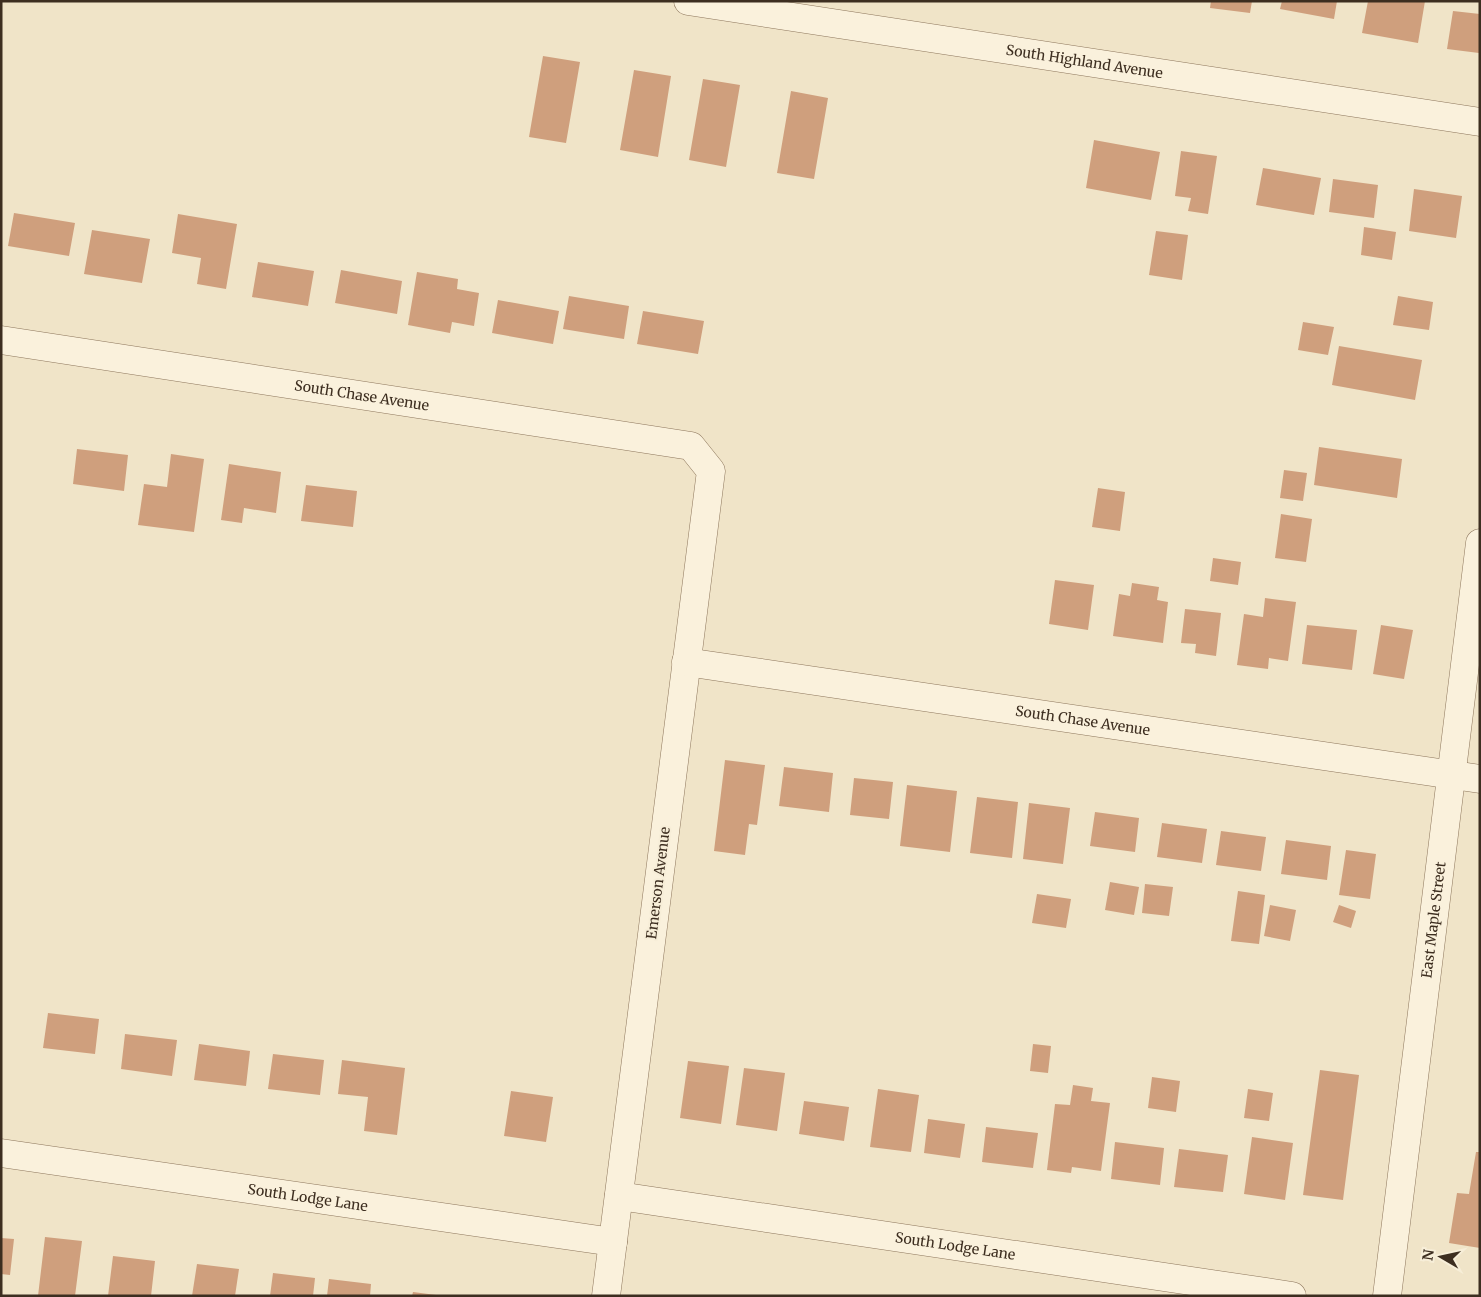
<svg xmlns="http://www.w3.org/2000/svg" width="1481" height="1297" font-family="Merriweather,serif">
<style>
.building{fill:#cf9f7d}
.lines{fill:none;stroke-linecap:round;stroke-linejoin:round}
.minor-casing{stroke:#8d765c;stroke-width:29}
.minor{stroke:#faf1dc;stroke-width:28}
.labels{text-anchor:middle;stroke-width:4;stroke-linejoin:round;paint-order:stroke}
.street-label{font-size:14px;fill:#3d2e20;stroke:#f7eed8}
</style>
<rect width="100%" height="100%" fill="#f0e4c8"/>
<path class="building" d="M1211,1H1252L1250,13L1210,8Z
M1282,1H1337L1334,19L1280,9Z
M1368,1H1425L1418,43L1362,33Z
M1453,11L1480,14L1479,53L1447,49Z
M543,56L580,62L566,143L529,137Z
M634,70L671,76L658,157L620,150Z
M703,79L740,85L726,167L689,160Z
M791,91L828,98L814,179L777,173Z
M1094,140L1160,152L1151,200L1086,188Z
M1181,151L1217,156L1208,214L1188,211L1191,198L1175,196Z
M1263,168L1321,178L1314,215L1256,205Z
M1333,179L1378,185L1374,218L1329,212Z
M1414,189L1462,196L1456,238L1409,231Z
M14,213L75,223L69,256L8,246Z
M178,214L237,224L226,289L197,284L201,258L172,253Z
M1364,227L1396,232L1392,260L1361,255Z
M92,230L150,239L142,283L84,274Z
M1156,231L1188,235L1182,280L1149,275Z
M258,262L314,271L308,306L252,297Z
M341,270L402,281L397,314L335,303Z
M417,272L458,279L457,289L479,293L474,326L452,322L450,333L408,325Z
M569,296L629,306L624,339L563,329Z
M1398,296L1433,302L1429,330L1393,325Z
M498,300L559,311L553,344L492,333Z
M643,311L704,321L698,354L637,344Z
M1303,322L1334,327L1328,355L1298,350Z
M1339,346L1422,360L1415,400L1332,385Z
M1319,447L1402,459L1397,498L1314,485Z
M77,449L128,455L124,491L73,484Z
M171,454L204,459L194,532L138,525L144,484L167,487Z
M229,464L281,472L276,513L244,508L242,523L221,520Z
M1284,470L1307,473L1303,501L1280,498Z
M306,485L357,491L353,527L301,521Z
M1098,488L1125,492L1120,531L1092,527Z
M1281,514L1312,519L1306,562L1275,558Z
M1213,558L1241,562L1238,585L1210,581Z
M1055,580L1094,585L1088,630L1049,624Z
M1132,583L1159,587L1157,600L1168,602L1163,643L1113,636L1119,594L1130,596Z
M1265,598L1296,602L1288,661L1269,658L1268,669L1237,665L1244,614L1263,617Z
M1185,609L1221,613L1216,656L1195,653L1196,644L1181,643Z
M1307,625L1357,630L1352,670L1302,664Z
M1381,625L1413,630L1404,679L1373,674Z
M725,760L765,765L757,825L749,824L745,855L714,851Z
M784,767L833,773L829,812L779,806Z
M854,778L893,782L889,819L850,815Z
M907,785L957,791L950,852L900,846Z
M977,797L1018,802L1012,858L970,853Z
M1029,803L1070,808L1063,864L1023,859Z
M1095,812L1139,818L1135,852L1090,846Z
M1162,823L1207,829L1202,863L1157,857Z
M1221,831L1266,837L1261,871L1216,865Z
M1286,840L1331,846L1327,880L1281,874Z
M1346,850L1376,854L1370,899L1339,895Z
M1110,882L1139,887L1134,915L1105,910Z
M1145,884L1173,887L1169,916L1142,913Z
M1238,891L1265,895L1259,944L1231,941Z
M1037,894L1071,899L1066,928L1032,923Z
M1270,905L1296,910L1290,941L1264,936Z
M1339,905L1356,911L1351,928L1333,922Z
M48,1013L99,1019L95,1054L43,1048Z
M125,1034L177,1040L172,1076L121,1069Z
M199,1044L250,1051L246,1086L194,1080Z
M1033,1044L1051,1046L1048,1073L1030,1071Z
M273,1054L324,1060L320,1095L268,1089Z
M342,1060L405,1068L397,1135L364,1131L368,1097L338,1094Z
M688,1061L729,1066L721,1124L680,1118Z
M744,1068L785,1073L777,1131L736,1125Z
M1320,1070L1359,1075L1343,1200L1303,1195Z
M1152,1077L1180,1081L1176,1112L1148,1108Z
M1073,1085L1093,1088L1091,1101L1110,1103L1101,1171L1072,1167L1071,1173L1047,1170L1055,1104L1070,1105Z
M878,1089L919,1095L911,1152L870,1147Z
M1248,1089L1273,1093L1269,1121L1244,1118Z
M511,1091L553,1097L546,1142L504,1136Z
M804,1101L849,1107L844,1141L799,1134Z
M928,1119L965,1124L960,1158L924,1153Z
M986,1127L1038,1133L1033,1168L982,1162Z
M1252,1137L1293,1143L1285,1200L1244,1194Z
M1115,1142L1164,1148L1160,1185L1111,1179Z
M1179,1149L1228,1155L1223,1192L1174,1187Z
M1476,1152H1480V1248L1449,1243L1457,1193L1469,1194Z
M45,1237L82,1241L75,1296H38Z
M1,1238L14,1239L10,1275L1,1274Z
M113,1256L155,1261L151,1296H108Z
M197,1264L239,1269L235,1296H192Z
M273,1273L315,1278L313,1296H270Z
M329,1279L371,1284L370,1296H327Z
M413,1292L436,1295V1296H412Z"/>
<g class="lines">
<g class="minor-casing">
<g id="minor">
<path id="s1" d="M688,1L1480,122"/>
<path id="s2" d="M1,340L691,446L711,471L606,1296"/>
<path id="s3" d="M686,662L1480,779"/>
<path id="s4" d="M1,1153L613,1242"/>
<path id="s5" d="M619,1196L1292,1296"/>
<path id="s6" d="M1387,1296L1480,543"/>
</g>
</g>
<use href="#minor" class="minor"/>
</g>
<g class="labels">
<g class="street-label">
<text dy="5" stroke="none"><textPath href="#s1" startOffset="401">South Highland Avenue</textPath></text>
<text dy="5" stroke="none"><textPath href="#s2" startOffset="365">South Chase Avenue</textPath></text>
<text dy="5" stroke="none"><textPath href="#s3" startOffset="401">South Chase Avenue</textPath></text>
<text transform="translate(658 883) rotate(-83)" y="5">Emerson Avenue</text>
<text dy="5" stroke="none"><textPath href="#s6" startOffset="379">East Maple Street</textPath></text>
<text dy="5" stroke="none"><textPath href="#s4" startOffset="310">South Lodge Lane</textPath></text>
<text dy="5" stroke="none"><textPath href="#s5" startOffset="340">South Lodge Lane</textPath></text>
</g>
</g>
<rect width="1481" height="1297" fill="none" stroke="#3d2e20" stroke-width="5"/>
<g transform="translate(1441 1257) rotate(279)" stroke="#f7eed8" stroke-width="4" paint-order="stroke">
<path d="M0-4L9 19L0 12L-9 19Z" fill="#3d2e20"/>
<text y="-8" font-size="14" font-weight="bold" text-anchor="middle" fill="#3d2e20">N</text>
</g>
</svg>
